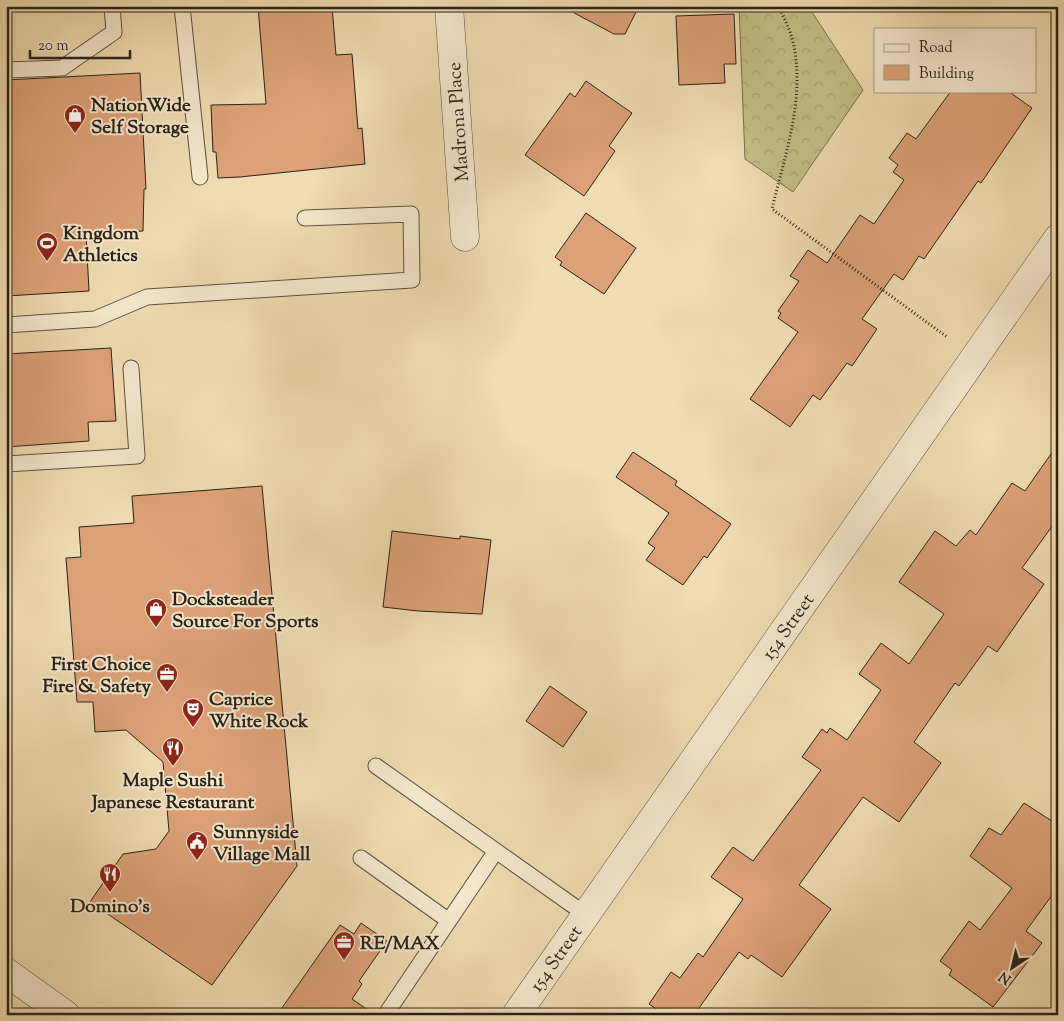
<svg xmlns="http://www.w3.org/2000/svg" width="1064" height="1021" font-family="'Sorts Mill Goudy',serif">
<style>
.forest{fill:url(#forest-crowns);stroke:#767050}
.building{fill:#dda178;stroke:#292219}
.lines{fill:none;stroke-linecap:round;stroke-linejoin:round}
.service-casing{stroke:#5b503f;stroke-width:17}
.minor-casing{stroke:#5b503f;stroke-width:29}
.tertiary-casing{stroke:#5b503f;stroke-width:29}
.secondary-casing{stroke:#292219;stroke-width:29}
.path{stroke:#292219;stroke-width:3;stroke-dasharray:1 2.5;stroke-linecap:butt}
.service{stroke:#f5e8cd;stroke-width:15}
.minor{stroke:#f5e8cd;stroke-width:28}
.tertiary{stroke:#f5e8cd;stroke-width:28}
.secondary{stroke:#f5e8cd;stroke-width:28}
.labels{text-anchor:middle;stroke-width:4;stroke-linejoin:round;paint-order:stroke}
.poi-label{font-size:19px;font-weight:bold;fill:#292219;stroke:#f5e8cd;text-anchor:start}
.street-label{font-size:19px;fill:#292219;stroke:#f5e8cd}
</style>
<defs>
<pattern id="forest-crowns" width="20" height="18" patternUnits="userSpaceOnUse" patternTransform="scale(1.25)"><rect width="20" height="18" fill="#c2be87"/><path d="M2 6a3 3 0 1 1 6 0M12 15a3 3 0 1 1 6 0" fill="none" stroke="#a7a374"/></pattern>
</defs>
<rect width="100%" height="100%" fill="#f0dcb2"/>
<filter id="stains"><feTurbulence type="fractalNoise" baseFrequency=".004" numOctaves="4"/><feColorMatrix values="0 0 0 0 .2 0 0 0 0 .09 0 0 0 0 .02 0 0 0 .5 -.17"/></filter>
<radialGradient id="worn" r=".72"><stop offset=".6" stop-color="#630" stop-opacity="0"/><stop offset="1" stop-color="#630" stop-opacity=".3"/></radialGradient>
<path class="forest" d="M739,6H808L863,90L793,192L745,159Z"/>
<path class="building" d="M258,6H332L336,55L352,54L358,129L362,128L365,164L240,177L218,178L216,152H213L211,105L266,104Z
M561,6H639L625,34H614Z
M734,14L736,64H724L725,83L679,85L676,16Z
M140,73L146,189H144L143,231L86,234L89,291L6,296V80Z
M586,81L632,113L609,146L615,151L584,196L525,155L570,93L575,97Z
M951,91H1008L1032,108L981,183L978,181L924,259L919,256L903,280L894,274L862,319L877,329L852,366L847,363L820,400L813,395L790,427L750,399L798,332L778,318L781,313L778,311L799,281L790,276L808,250L827,263L860,215L874,224L904,180L893,172L898,165L889,158L907,133L916,139Z
M586,213L636,248L604,294L560,265L562,262L555,257Z
M111,348L116,421L88,422L89,441L6,447V354Z
M1058,444V518L1022,568L1044,584L997,652L988,646L959,686L955,683L914,742L941,763L899,822L863,797L799,885L831,909L782,977L751,955L748,959L739,952L694,1015H665L649,1004L671,972L680,978L698,953L703,957L743,899L711,877L733,847L753,861L821,770L802,757L822,729L827,733L830,728L847,740L881,690L859,674L881,643L909,664L944,614L899,582L935,531L956,546L970,530L976,535L1012,483L1025,491Z
M633,452L677,481L675,485L731,524L707,558L704,556L683,585L646,560L655,548L648,543L669,513L616,477Z
M262,486L297,866L212,985L90,902L123,854L156,849L169,831L163,762L126,730L95,732L93,702H77L66,558L81,557L79,527L134,523L132,496Z
M392,531L460,539V536L491,540L482,614L418,611L383,607Z
M550,686L587,712L563,747L526,721Z
M1024,803L1058,825V887L1026,931L1042,943L993,1007L949,975L952,970L940,961L969,921L980,930L1012,888L970,856L989,828L1001,835Z
M361,923L387,941L359,981L362,984L352,999L375,1015H277L340,925L354,934Z"/>
<g class="lines">
<g class="service-casing">
<path id="service" d="M182,6L200,177
M6,70L62,68L114,32L112,6
M6,325L95,319L147,297L412,280L411,214L305,218
M6,464L137,456L131,368
M376,766L585,914
M361,858L449,921
M388,1011L496,851"/>
</g>
<g class="minor-casing">
<path id="minor" d="M449,6L465,237"/>
</g>
<g class="tertiary-casing">
<path id="tertiary" d="M516,1015L1058,238"/>
</g>
<g class="secondary-casing">
<path id="secondary" d="M6,972L66,1015"/>
</g>
<path class="path" d="M779,6C783,17 789,27 792,38C807,95 785,154 772,209L947,337"/>
<use href="#service" class="service"/>
<use href="#minor" class="minor"/>
<use href="#tertiary" class="tertiary"/>
<use href="#secondary" class="secondary"/>
</g>
<defs>
<g id="shop-pin" transform="scale(1.125)"><path d="M0 17L-7.5 6A9.5 9.5 0 1 1 7.5 6Z" fill="#8f2418" stroke="#f5e8cd"/><path d="M-5-2.5h2.3a2.7 3.5 0 0 1 5.4 0H5L5.5 6h-11ZM-1.5-2.5h3a1.5 2.3 0 0 0-3 0Z" fill="#fff"/></g>
<g id="stadium-pin" transform="scale(1.125)"><path d="M0 17L-7.5 6A9.5 9.5 0 1 1 7.5 6Z" fill="#8f2418" stroke="#f5e8cd"/><path d="M0-5a6.5 5 0 1 0 0 10a6.5 5 0 1 0 0-10ZM-3.5-1.8h7v3.6h-7Z" fill="#fff"/></g>
<g id="office-pin" transform="scale(1.125)"><path d="M0 17L-7.5 6A9.5 9.5 0 1 1 7.5 6Z" fill="#8f2418" stroke="#f5e8cd"/><path d="M-6-3h4V-5.5h4V-3h4V5H-6ZM-1-4.5V-3h2v-1.5ZM-6 0V1H6V0Z" fill="#fff"/></g>
<g id="theatre-pin" transform="scale(1.125)"><path d="M0 17L-7.5 6A9.5 9.5 0 1 1 7.5 6Z" fill="#8f2418" stroke="#f5e8cd"/><path d="M-5-5.5Q0-4 5-5.5V0Q5 5 0 6Q-5 5-5 0ZM-3.3-2.5H-1v1.5H-3.3ZM1-2.5H3.3v1.5H1ZM-2.8 1Q0 5.5 2.8 1Z" fill="#fff"/></g>
<g id="restaurant-pin" transform="scale(1.125)"><path d="M0 17L-7.5 6A9.5 9.5 0 1 1 7.5 6Z" fill="#8f2418" stroke="#f5e8cd"/><path d="M-5-6h1v4h1v-4h1v4h1v-4h1v5L-1.5 .5V6h-2V.5L-5-1ZM5-6V6H3V1.5H1.5Q1.5-4 5-6Z" fill="#fff"/></g>
<g id="civic-pin" transform="scale(1.125)"><path d="M0 17L-7.5 6A9.5 9.5 0 1 1 7.5 6Z" fill="#8f2418" stroke="#f5e8cd"/><path d="M-.6-6.5H3V-4.5H.6V-3L4-1V1h2V6H-6V1h2V-1L-.6-3ZM-1.2 2.5V6h2.4V2.5Z" fill="#fff"/></g>
</defs>
<g fill-rule="evenodd">
<use href="#shop-pin" x="75" y="115"/>
<use href="#stadium-pin" x="47" y="243"/>
<use href="#shop-pin" x="156" y="609"/>
<use href="#office-pin" x="167" y="674"/>
<use href="#theatre-pin" x="193" y="709"/>
<use href="#restaurant-pin" x="173" y="748"/>
<use href="#civic-pin" x="197" y="842"/>
<use href="#restaurant-pin" x="110" y="874"/>
<use href="#office-pin" x="344" y="942"/>
</g>
<g class="labels">
<g class="poi-label">
<text x="91" y="111">NationWide<tspan x="91" dy="22">Self Storage</tspan></text>
<text x="63" y="239">Kingdom<tspan x="63" dy="22">Athletics</tspan></text>
<text x="172" y="605">Docksteader<tspan x="172" dy="22">Source For Sports</tspan></text>
<text x="151" y="670" text-anchor="end">First Choice<tspan x="151" dy="22">Fire &amp; Safety</tspan></text>
<text x="209" y="705">Caprice<tspan x="209" dy="22">White Rock</tspan></text>
<text x="173" y="786" text-anchor="middle">Maple Sushi<tspan x="173" dy="22">Japanese Restaurant</tspan></text>
<text x="213" y="838">Sunnyside<tspan x="213" dy="22">Village Mall</tspan></text>
<text x="110" y="912" text-anchor="middle">Domino's</text>
<text x="360" y="949">RE/MAX</text>
</g>
<g class="street-label">
<text transform="translate(457 122) rotate(-94)" y="7">Madrona Place</text>
<text transform="translate(787 626) rotate(-55)" y="7">154 Street</text>
<text transform="translate(555 958) rotate(-55)" y="7">154 Street</text>
</g>
</g>
<rect width="1064" height="1021" fill="none" stroke="#f0dcb2" stroke-width="25"/>
<rect x="8" y="8" width="1049" height="1006" fill="none" stroke="#292219" stroke-width="2.5"/>
<rect x="12" y="12" width="1039" height="996" fill="none" stroke="#292219"/>
<rect x="874" y="28" width="162" height="65" fill="#f5e8cd" stroke="#a39985"/>
<rect x="884" y="44" width="25" height="8" fill="#f5e8cd" stroke="#a39985"/>
<text x="919" y="52" font-size="15" fill="#292219">Road</text>
<rect x="884" y="65" width="25" height="15" fill="#dda178" stroke="#a39985"/>
<text x="919" y="78" font-size="15" fill="#292219">Building</text>
<g transform="translate(1012 968) rotate(215)" stroke="#f5e8cd" stroke-width="4" paint-order="stroke">
<path d="M0-4L9 19L0 12L-9 19Z" fill="#292219"/>
<text y="-8" font-size="14" font-weight="bold" text-anchor="middle" fill="#292219">N</text>
</g>
<path d="M30 50v8h100v-8" fill="none" stroke="#292219" stroke-width="2.5"/>
<text x="38" y="50" font-size="15" fill="#292219" stroke="#f5e8cd" stroke-width="4" paint-order="stroke">20 m</text>
<rect width="100%" height="100%" filter="url(#stains)"/>
<rect width="100%" height="100%" fill="url(#worn)"/>
</svg>
